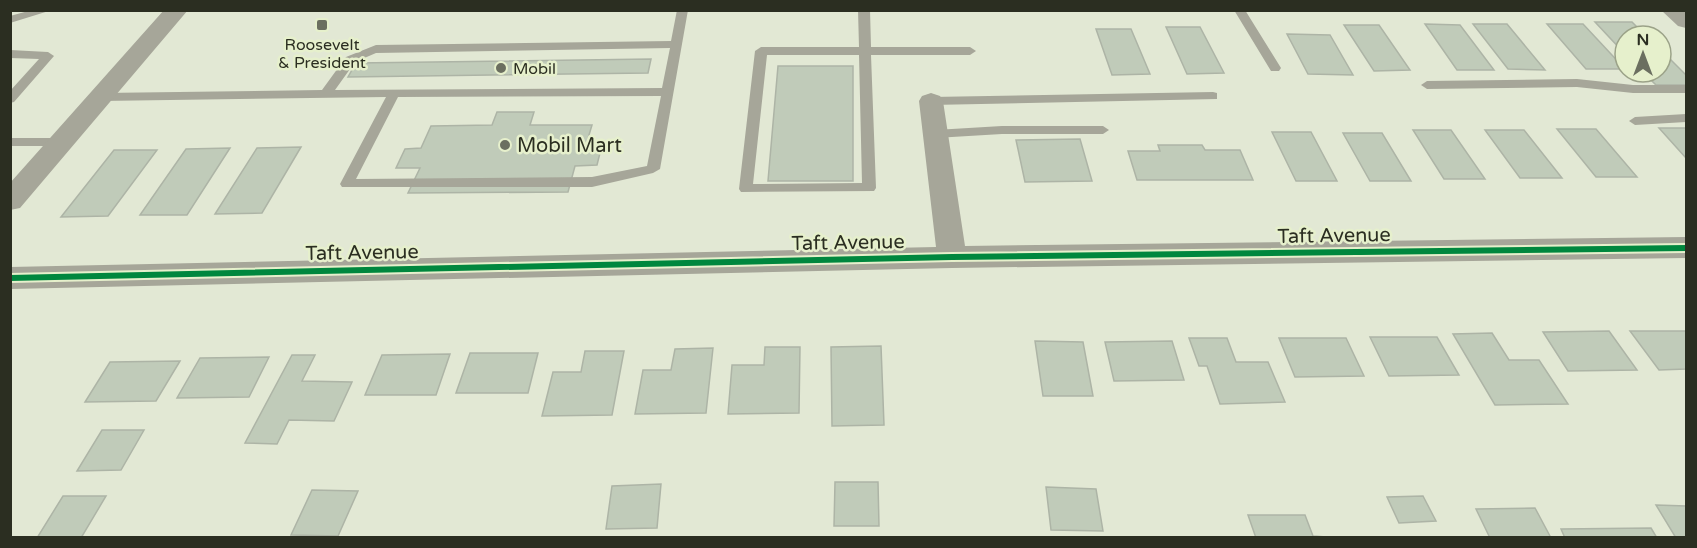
<svg xmlns="http://www.w3.org/2000/svg" width="1697" height="548" font-family="'Varela Round',sans-serif">
<style>
.building{fill:#c0cbb9;stroke:#adb4a6;stroke-width:1.5}
.lines{fill:none;stroke-linecap:round;stroke-linejoin:round}
.service{fill:#a6a699;fill-rule:evenodd}
.minor{fill:#a6a699;fill-rule:evenodd}
.cycleway-casing{stroke:#e6f0cc;stroke-width:4}
.cycleway{fill:#00873e;fill-rule:evenodd}
.poi-dot{fill:#6b6f60;stroke:#e6f0cc;stroke-width:2}
.labels{text-anchor:middle;stroke-width:5;stroke-linejoin:round;paint-order:stroke}
.far-poi-label{font-size:16px;fill:#2b2e21;stroke:#e6f0cc}
.poi-label{font-size:20px;fill:#2b2e21;stroke:#e6f0cc;text-anchor:start}
.street-label{font-size:20px;fill:#2b2e21;stroke:#e6f0cc}
</style>
<rect width="100%" height="100%" fill="#e2e8d4"/>
<path class="building" d="M1595,22H1632L1646,36H1625V54Z
M1425,24L1460,25L1494,70H1457Z
M1473,24H1507L1545,70L1508,69Z
M1547,24H1583L1625,69H1586Z
M1344,25H1379L1410,70L1374,71Z
M1166,27H1200L1224,73L1187,74Z
M1096,29H1131L1150,74L1112,75Z
M1287,34L1330,35L1353,75L1308,74Z
M1661,50L1686,75V85H1656L1643,72H1661Z
M651,59L648,73L348,77L356,63Z
M778,66H853V181H768Z
M497,112H534L530,125H592L586,145H602L597,165L575,166L568,192L408,193L420,168H396L405,149L421,148L431,126L492,125Z
M1659,128H1686V158Z
M1557,129H1596L1637,177H1596Z
M1413,130H1451L1485,179H1444Z
M1485,130H1524L1562,178H1520Z
M1272,132H1311L1337,181H1296Z
M1343,133H1382L1411,181H1370Z
M1080,139L1092,181L1025,182L1016,140Z
M1158,145H1202L1205,150H1240L1253,180H1137L1128,151H1160Z
M301,147L262,213L215,214L257,148Z
M230,148L187,215H140L186,149Z
M114,150H157L108,216L61,217Z
M1609,331L1637,370L1568,371L1543,332Z
M1630,331H1686V369L1659,370Z
M1492,333L1509,360H1539L1568,404L1495,405L1453,334Z
M1370,337H1437L1459,375L1389,376Z
M1189,338H1227L1236,362H1268L1285,402L1220,404L1207,366H1199Z
M1279,338H1346L1364,376L1295,377Z
M1035,341L1083,342L1093,396H1043Z
M1172,341L1184,380L1114,381L1105,342Z
M881,346L884,425L832,426L831,347Z
M765,347H800L799,413L728,414L732,365H764Z
M713,348L706,413L635,414L643,370H671L675,349Z
M585,351H624L612,415L542,416L553,372H581Z
M470,353H538L528,393H456Z
M450,354L436,395H365L382,355Z
M292,355H315L302,381L352,382L334,421L289,420L277,444L245,443Z
M269,357L249,397L177,398L200,358Z
M180,361L156,401L85,402L110,362Z
M102,430H144L121,470L77,471Z
M835,482H878L879,526H834Z
M661,484L657,528L606,529L612,486Z
M1046,487L1096,489L1103,531L1051,530Z
M312,490L358,491L338,536L291,535Z
M63,496H106L81,538H37Z
M1423,496L1436,521L1399,523L1387,497Z
M1656,505L1686,506V538H1676Z
M1535,508L1551,538H1490L1476,509Z
M1248,515H1305L1313,536L1340,538H1256Z
M1651,528L1657,538H1565L1561,529Z"/>
<g class="lines">
<path class="service" d="M32,10H52L10,23V16Z
M677,10H688L660,169L653,173L592,187H342L340,184L386,97L101,101L95,97L101,93L322,90L346,57L376,45L671,41ZM670,48L662,88L335,90L355,62L376,53ZM661,96L647,166L592,177L356,179L398,97Z
M858,10H870L871,47H970L976,51L970,55H871L876,188L874,191L741,192L739,189L755,51L761,47H859ZM767,55H859L862,183L753,184Z
M1234,10H1245L1281,68L1279,71H1271Z
M10,50L48,52L54,56L14,102L10,103V91L39,59L10,58Z
M1577,79L1633,85H1686V93H1633L1577,87L1427,89L1421,85L1427,81Z
M1213,92L1217,93V99L931,105L925,101L931,97Z
M1686,114V122L1635,125L1629,121L1635,117Z
M1002,126H1103L1109,130L1103,134H1002L935,138L929,134L935,130Z
M10,138H63L70,142L63,146H10Z"/>
<path class="minor" d="M164,10H188L20,208L10,210V183Z
M1661,10H1686V28L1678,26Z
M931,93L940,96L943,101L965,246L1686,237V258L952,268L10,289V267L936,247L919,101L922,96Z"/>
<g class="cycleway-casing">
<path id="cycleway" d="M1686,245V251L952,260L10,281V275L952,254Z"/>
</g>
<use href="#cycleway" class="cycleway"/>
</g>
<g class="poi-dot">
<rect x="316" y="19" width="12" height="12" rx="3"/>
<circle cx="501" cy="68" r="6"/>
<circle cx="505" cy="145" r="6"/>
</g>
<g class="labels">
<g class="far-poi-label">
<text x="322" y="50">Roosevelt<tspan x="322" dy="18">&amp; President</tspan></text>
<text x="513" y="74" text-anchor="start">Mobil</text>
</g>
<g class="poi-label">
<text x="517" y="152">Mobil Mart</text>
</g>
<g class="street-label">
<text transform="translate(1334 235) rotate(-1)" y="7">Taft Avenue</text>
<text transform="translate(848 242) rotate(-1)" y="7">Taft Avenue</text>
<text transform="translate(362 252) rotate(-1)" y="7">Taft Avenue</text>
</g>
</g>
<rect width="1697" height="548" fill="none" stroke="#2b2e21" stroke-width="24"/>
<g transform="translate(1643 54)"><circle r="28" fill="#e6f0cc" stroke="#9ba288" stroke-width="1.5"/>
<path d="M0-4.5L10 22L0 15L-10 22Z" fill="#6b6f60"/>
<text y="-9" font-size="16" font-weight="bold" text-anchor="middle" fill="#2b2e21">N</text>
</g>
</svg>
